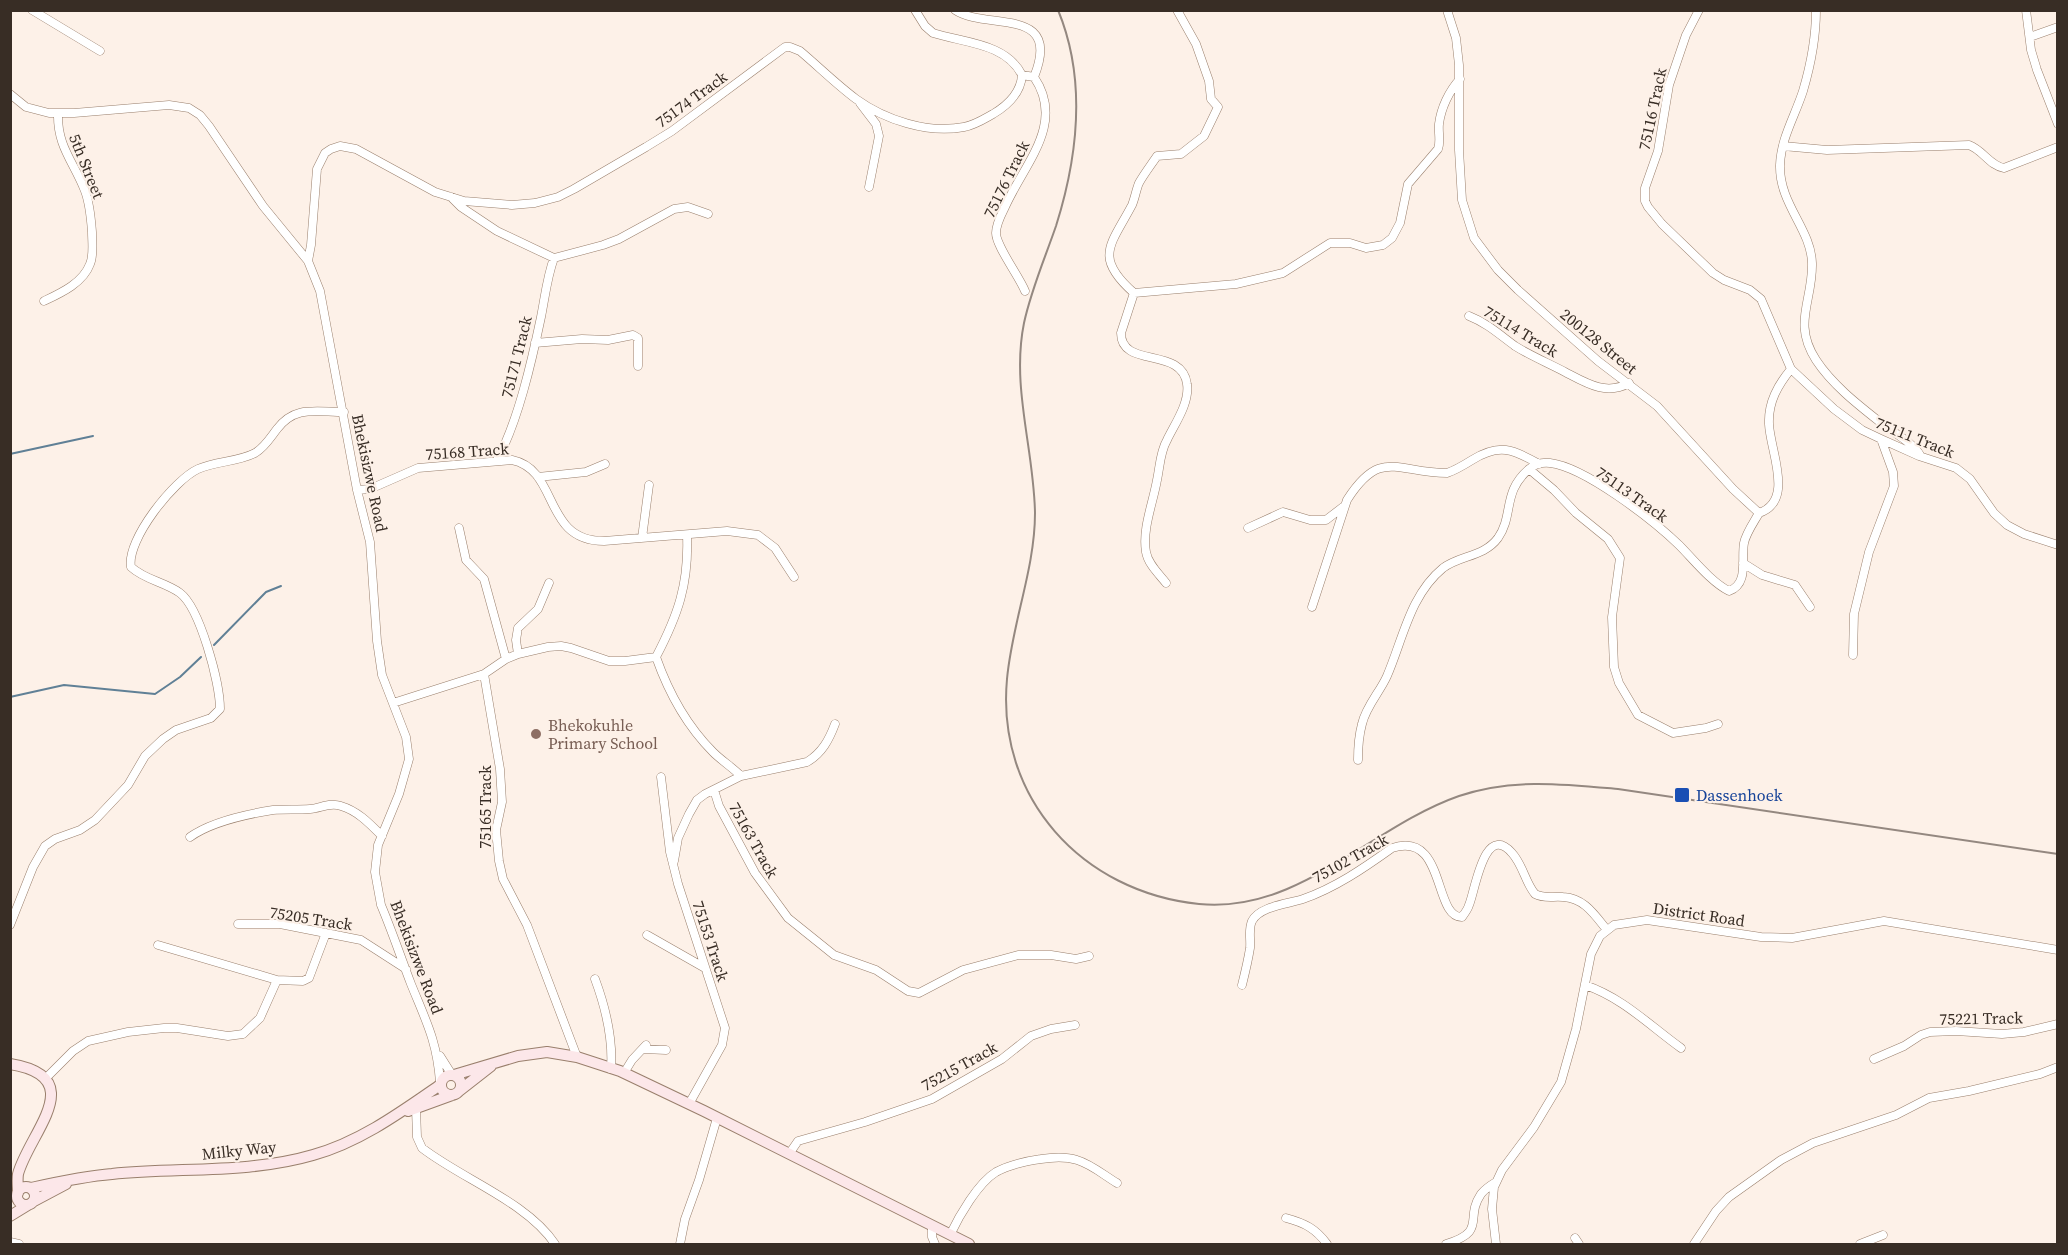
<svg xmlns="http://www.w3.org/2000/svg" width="2068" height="1255" font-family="'Source Serif 4',serif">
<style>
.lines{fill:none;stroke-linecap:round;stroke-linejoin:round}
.stream{stroke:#608096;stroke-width:2}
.street-casing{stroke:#997f6c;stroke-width:9}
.secondary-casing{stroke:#997f6c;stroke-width:12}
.street{stroke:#fff;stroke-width:8}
.secondary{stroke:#fce7e9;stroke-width:10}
.rail{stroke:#948880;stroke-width:2}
.education-dot{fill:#8d6e63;stroke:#fdf1e8;stroke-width:2}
.transit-dot{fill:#1a4fb4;stroke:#fdf1e8;stroke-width:2}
.labels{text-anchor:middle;stroke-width:4.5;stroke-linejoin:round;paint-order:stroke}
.street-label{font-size:16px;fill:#382d25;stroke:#fdf1e8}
.education-label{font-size:16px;fill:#785e54;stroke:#fdf1e8;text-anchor:start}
.transit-label{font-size:16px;fill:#164399;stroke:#fdf1e8;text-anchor:start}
</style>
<rect width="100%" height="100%" fill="#fdf1e8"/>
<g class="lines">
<path class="stream" d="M10,454L93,436
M214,645L266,592L281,586
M10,697L64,685L155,694L180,677L201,657"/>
<g class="street-casing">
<path id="street" d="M32,10L100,51
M955,10C986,31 1063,5 1034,77L1022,75
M1177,10L1196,44L1209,81L1211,99L1218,107L1204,136L1181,154L1157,156C1151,165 1144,174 1139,183C1136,190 1135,198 1132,205C1111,245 1093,257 1134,293L1236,284L1283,273L1330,243H1350L1366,248L1383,245L1392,238L1400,223L1408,184L1438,149C1441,141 1438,133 1439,124C1441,108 1449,91 1460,79
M1447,10L1456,38L1459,65V150L1462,200L1474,238L1498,270L1518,290L1598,361L1657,406L1733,489L1759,513C1795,501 1770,451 1769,424C1768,402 1778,385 1791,369
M1699,10L1686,35L1669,85L1658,151L1645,188V201L1648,207L1662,224L1713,273L1724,280L1750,290L1761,299L1791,369L1834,409L1862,430L1881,439L1919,456L1956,468L1970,479L1994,513L2007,525L2024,534L2058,545
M1816,10C1816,38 1811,64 1803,91C1795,116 1781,138 1780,165C1779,204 1811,229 1812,263C1813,301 1792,323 1816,360C1833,386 1861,407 1885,426C1896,434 1913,443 1920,455
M2026,10L2031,50L2037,70L2058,124
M2030,37L2058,27
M10,94L26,107L49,113H74L169,105L189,108L200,115L209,126L263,206L308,261L320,291L357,490L370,542L377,641L382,675L406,737L409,759L399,794L378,845L375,872L381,905C392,931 401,958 411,984C426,1021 437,1041 440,1082
M860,103L876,124L879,136L869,187
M1783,146L1827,150L1969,145C1983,150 1990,166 2004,168L2058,147
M451,197L461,207L497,231L554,258L603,245L619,239L674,209L688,207L708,214
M308,261L311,245L317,169L325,153L331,149L340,146L356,149L435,192L464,201L512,205L535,203L558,197L574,189L646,147L672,131L785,47H790L800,51C819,67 836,84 856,99C885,120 928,134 964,127C975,125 984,119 993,114C1008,105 1021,92 1022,75C1006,43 964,43 933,33L925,26L915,10
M1025,291C1019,276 996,246 996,233C996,224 1001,215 1005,207C1024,164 1066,124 1034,77
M1134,293L1121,333C1121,369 1182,346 1187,384C1190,403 1174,425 1167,440C1160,452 1160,466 1157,480C1153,503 1142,529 1146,552C1148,564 1159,574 1166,583
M44,301C61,293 83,283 90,264C94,255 92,242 92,232C91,219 90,204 85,191C74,162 57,147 58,113
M1469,316C1487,323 1500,335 1515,346C1531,356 1548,363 1565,372C1586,383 1606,396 1629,383
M535,343L582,339L608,340L633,335L638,338V366
M497,460C518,422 532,360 541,317C545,297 547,277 554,258
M1529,469L1554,490L1576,513L1608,539L1620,558L1612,617L1614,667L1619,683L1638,715L1673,733L1706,728L1718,724
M538,477L586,472L605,464
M357,490L370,489L418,468L512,460C560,470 542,541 604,541L727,531L758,535L775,548L794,577
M459,528L466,560L484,579L506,659
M1248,528L1283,512L1310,520H1326L1343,507
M687,535C689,584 678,615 656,657C668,691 687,726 713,752C722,761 732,767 741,776
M642,538L649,485
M1743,563L1762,575L1795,585L1810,607
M1312,607L1347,500C1381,447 1397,473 1447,473C1456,470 1464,465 1472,460C1499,443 1513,449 1539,464
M518,654L516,640L518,628L538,609L549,583
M1853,655L1854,614L1869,552L1894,486L1893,472L1881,439
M484,674L500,769L502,802L496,830L499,861L503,879L527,925L577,1057
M393,703L484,674L506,659L518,654L548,647L561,646L571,648L609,661H625L656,657
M1358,760C1358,748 1359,735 1362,724C1366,706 1380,692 1387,676C1403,639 1410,595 1443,568C1460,555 1484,557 1498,538C1514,515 1502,492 1529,469C1534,465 1542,462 1550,463C1585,467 1653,520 1679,545C1693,559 1711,582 1729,591C1749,584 1741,559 1744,543C1746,533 1754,522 1759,513
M661,777L670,852L678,884L725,1028L722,1045L689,1104
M714,790L719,806L755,873L788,918L834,955L876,970L908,991L919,993L963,970L1018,955H1051L1076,959L1089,956
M190,837C211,822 248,814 273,810C285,809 298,810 310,809C321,808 330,802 341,806C358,811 370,824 382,836
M674,861L678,838L689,814L697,800L705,794L741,776L807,762C822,753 829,740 835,724
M238,924H280L361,940L406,969
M10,925L33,867L45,846L55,839L80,830L95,820L128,785L145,756L163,739L176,730L211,718L220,709C220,683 200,608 180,593C165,582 145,580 131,567C126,540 174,480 198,469C216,461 238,462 255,453C265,447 270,438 277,429C295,405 316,412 344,412
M647,935L705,968
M158,945L277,980
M595,979C605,1006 613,1040 611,1069
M1242,985C1245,973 1248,961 1250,948C1251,939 1248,930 1252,921C1260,906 1288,904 1303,899C1335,888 1364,868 1392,848C1446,830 1433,918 1462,917C1465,913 1468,909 1469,905C1475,892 1484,821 1512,853C1523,865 1525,882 1535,894C1544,899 1553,896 1563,897C1584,898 1594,914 1607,930
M1585,985C1623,998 1649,1025 1681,1048
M644,1049L666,1050
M440,1056L452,1075
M1874,1059L1904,1046L1921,1035L1930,1032L1956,1031L2002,1034L2024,1032L2058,1024
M624,1073L632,1060L646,1045
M45,1079L73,1051L88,1041L128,1032L164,1028H177L228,1036L243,1034L260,1018L277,980L303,981L309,978L326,933
M416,1108L417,1137L422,1148C462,1179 527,1202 555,1244
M789,1154L798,1141L865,1122L932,1099L1002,1059L1031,1036L1051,1029L1075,1025
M1286,1218C1305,1223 1316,1229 1327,1244
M932,1226V1237L935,1244
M950,1235C959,1216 978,1183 996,1172C1009,1165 1027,1161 1041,1159C1053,1157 1065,1156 1077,1160C1091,1164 1105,1176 1117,1183
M1575,1238L1579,1244
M10,1242L19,1244
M680,1244L685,1219L699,1180L717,1118
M1446,1244C1488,1231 1464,1219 1481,1194C1485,1189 1491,1185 1496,1182
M1496,1244L1492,1209L1494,1187L1502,1170L1534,1127L1561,1082L1576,1029L1591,954L1600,936L1614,925L1647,920L1761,937L1792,938L1884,921L2058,950
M1694,1244L1716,1211L1729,1197L1781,1160L1813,1143L1896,1115L1929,1098L1969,1091L2040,1074L2058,1067
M1860,1244L1883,1235"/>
</g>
<g class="secondary-casing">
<path id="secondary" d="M10,1064C91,1077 29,1133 18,1174C17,1180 18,1187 18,1193
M441 1085a10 10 0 1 1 20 0a10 10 0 1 1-20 0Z
M454,1075L518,1056L547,1052L577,1057L620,1071L704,1111L969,1244
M459,1091L491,1066
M408,1111L452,1095
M17 1196a9 9 0 1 1 18 0a9 9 0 1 1-18 0Z
M31,1188C58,1182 85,1176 112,1174C178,1167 248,1174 313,1155C360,1142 401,1112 440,1085
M34,1201L66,1184
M10,1216L28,1205"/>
</g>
<use href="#street" class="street"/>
<use href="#secondary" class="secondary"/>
<path class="rail" d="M1058,10C1087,80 1078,156 1056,226C1045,258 1031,290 1024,323C1011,387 1034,449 1035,513C1035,569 1012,623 1007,679C996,798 1082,892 1199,904C1299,914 1370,827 1459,796C1511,778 1564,784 1618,789L2058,854"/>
</g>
<circle class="education-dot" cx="536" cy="734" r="6"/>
<rect class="transit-dot" x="1674" y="787" width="16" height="16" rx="3"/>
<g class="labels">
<g class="street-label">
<text transform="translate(691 99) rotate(-36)" y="6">75174 Track</text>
<text transform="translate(1652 109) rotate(-78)" y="6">75116 Track</text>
<text transform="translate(87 166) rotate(68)" y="6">5th Street</text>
<text transform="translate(1006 179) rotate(-64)" y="6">75176 Track</text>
<text transform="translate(1521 331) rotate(31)" y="6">75114 Track</text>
<text transform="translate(1599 341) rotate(39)" y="6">200128 Street</text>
<text transform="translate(516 357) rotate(-76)" y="6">75171 Track</text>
<text transform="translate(1915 437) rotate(22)" y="6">75111 Track</text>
<text transform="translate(467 451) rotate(-4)" y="6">75168 Track</text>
<text transform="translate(370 473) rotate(78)" y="6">Bhekisizwe Road</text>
<text transform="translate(1632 494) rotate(35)" y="6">75113 Track</text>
<text transform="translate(485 807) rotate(-90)" y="6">75165 Track</text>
<text transform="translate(754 840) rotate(61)" y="6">75163 Track</text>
<text transform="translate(1350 858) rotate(-29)" y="6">75102 Track</text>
<text transform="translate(1699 914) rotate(8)" y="6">District Road</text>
<text transform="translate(311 918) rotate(9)" y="6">75205 Track</text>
<text transform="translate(711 941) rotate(72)" y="6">75153 Track</text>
<text transform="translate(417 957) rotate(69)" y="6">Bhekisizwe Road</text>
<text transform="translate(1981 1018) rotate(-1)" y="6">75221 Track</text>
<text transform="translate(959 1066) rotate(-29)" y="6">75215 Track</text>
<text transform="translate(239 1150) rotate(-6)" y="6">Milky Way</text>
</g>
<g class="education-label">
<text x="548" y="731">Bhekokuhle<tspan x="548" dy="18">Primary School</tspan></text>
</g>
<g class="transit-label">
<text x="1696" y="801">Dassenhoek</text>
</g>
</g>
<rect width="2068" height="1255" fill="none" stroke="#382d25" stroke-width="24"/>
</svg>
